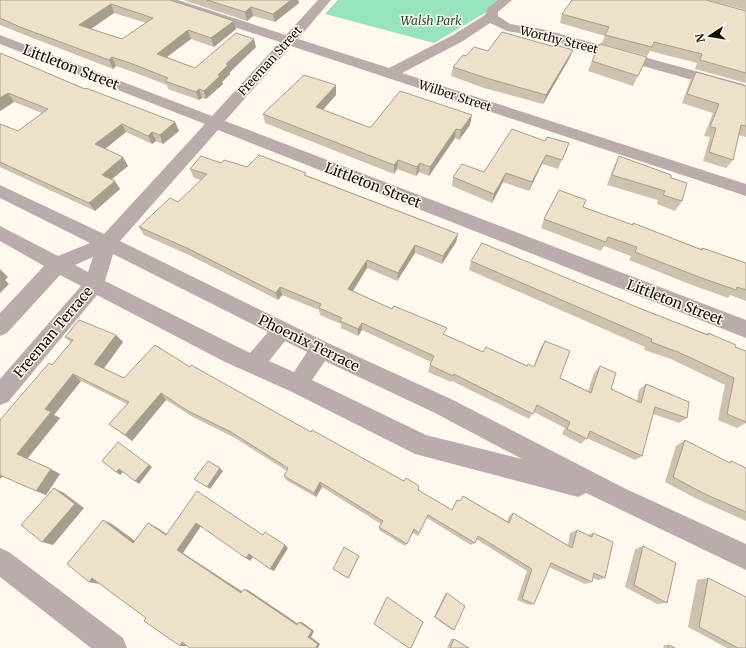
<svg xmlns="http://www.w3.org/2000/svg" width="746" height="648" font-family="Merriweather,serif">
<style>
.green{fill:#97e3be}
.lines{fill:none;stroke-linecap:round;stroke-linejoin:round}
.minor{fill:#b9acab;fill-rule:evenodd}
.wall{fill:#ccc2ad;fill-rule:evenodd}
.shaded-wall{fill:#a69e8d}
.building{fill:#ede1c9;stroke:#a69e8d;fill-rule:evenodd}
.labels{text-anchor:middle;stroke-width:3;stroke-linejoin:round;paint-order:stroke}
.far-park-label{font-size:12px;font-style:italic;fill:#1d4c37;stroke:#fef8ef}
.far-street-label{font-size:12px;fill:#120d06;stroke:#fef8ef}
.street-label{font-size:14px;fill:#120d06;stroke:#fef8ef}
</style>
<rect width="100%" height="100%" fill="#fef8ef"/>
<path class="green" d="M338,0H507L434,43L325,14Z"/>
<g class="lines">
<path class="minor" d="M159,0H178L286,35L318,0H331L298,39L389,68L453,35L485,15L488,8L498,0H512L498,12V16L510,24L542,29L746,85V95L536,36L507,31L490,23L463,41L402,73L746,184V196L291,46L225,121L746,320V338L218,130L120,241L328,343L451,399L624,488L746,544V570L586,493L578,497L415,454L290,391L225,362L97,295L8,402L0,405V379L81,286L60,275L7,333L0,336V313L44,266L0,241V226L58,256L90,243L0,198V185L104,234L205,124L0,44V35L212,116L280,42L161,3ZM113,254L268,332L250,353L105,281ZM93,257L88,272L75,265ZM285,341L307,352L294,372L269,361ZM325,361L435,413L522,459L426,435L312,380Z
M0,548L9,552L123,638L127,648H91L0,577Z"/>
</g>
<path class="wall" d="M0,0H171L234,21L236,29L214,47L191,39L167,57L195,68L256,47L230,72V74L222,82L223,84L206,99L202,98L199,100L168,89L167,85L133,72L116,66L113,69L25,35L0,25ZM114,13L146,23L122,39L91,29Z
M183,0H298L299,3L275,22L253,16L247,21Z
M707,0H746V10Z
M746,11V83L695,69L697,63L650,51L647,56L601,44L605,36L560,23L562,14Z
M555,47L573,50L569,59L543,104L484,88L451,76L453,67L466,56L488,51Z
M0,53L85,89L175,122L179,131L163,144L156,141L152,144L126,132L105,149L128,166L112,179L120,189L95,211L0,167V124L18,131L42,113L14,102L0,111Z
M647,57L633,86L588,71L592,61Z
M696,72L746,86V137L738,135L733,160L726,168L703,161L710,137L704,136L713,113L682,103L690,81Z
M336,95L323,110L368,127L470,125L459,140L455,138L429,176L419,172L416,176L397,169L394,174L265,123L263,114Z
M545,141L569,143L558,169L542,164L529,191L503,182L492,203L452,186L453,177L484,172Z
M619,156L671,178L682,201L675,211L657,204L658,200L607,185L614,166Z
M221,163L247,167L306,175L458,234L456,242L442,264L415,253L397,281L367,268L353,291L445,335L483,352L527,366L533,367L541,347L545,341L560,378L588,391L594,373L600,366L611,389L637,401L639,390L646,384L687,418L679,423L653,414L642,456L635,460L587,438L581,444L562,434L565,428L534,412L529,419L452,381L451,382L428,372L430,365L431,362L362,330L358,336L341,328V324L320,315L319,310L282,295L278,300L191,256L144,235L139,227L178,202L201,180L194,178L190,169Z
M544,219L632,225L633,223L701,249L702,248L746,263V301L730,295L728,298L692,285L629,260L631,256L604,246L601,251L541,228Z
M471,261L644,310L707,334L708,333L735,347L746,351V423L737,428L718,420L725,385L671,359L644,350L645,347L469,270Z
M116,335L123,342L104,368L124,378L190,367L418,490L452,510L457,500L460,501L463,496L507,521L509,516L513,513L568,545L570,533L577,530L588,535L593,533L605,578L598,580L593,578L592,582L585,584L549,567L534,604L529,605L517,600L527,571L476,539L475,543L471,545L427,518L418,536L413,533L405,546L379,530V527L381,524L322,487L316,497L286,480L284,476L287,471L235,438L193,417L166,400L132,441L117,430L109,424L127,404L81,381L54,415L60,418L27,459L60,474L46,495L3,476L71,343L65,337Z
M685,440L728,462L731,461L746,468V521L695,498L665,482L676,446Z
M643,546L667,603L657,604L625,587L635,549Z
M708,578L746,648H727L688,627L697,580Z
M447,593L454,630H452L434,617L445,594Z
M451,639H454L469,648H447Z
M664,645H669L675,648H663Z"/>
<path class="shaded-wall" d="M291,0H298L299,3L275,22L273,14Z
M111,4L114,13L83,34L79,25Z
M251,7L253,16L247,21L245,12Z
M234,21L236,29L214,47L211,38Z
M188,30L191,39L160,62L157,54Z
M254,39L256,47L230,72V74L222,82L223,84L206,99L204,91L226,64Z
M573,50L569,59L543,104L546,95Z
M112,57L116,66L113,69L109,60Z
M336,85V95L317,116L316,107Z
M199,89L202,98L199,100L196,92Z
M8,93L14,102L0,111V98Z
M472,115L470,125L459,140L461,130Z
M175,122L179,131L163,144L160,135Z
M122,124L126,132L100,153L95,144Z
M456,129L455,138L429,176L430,167Z
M152,132L156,141L152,144L148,136Z
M546,155L542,164L529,191L532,182Z
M123,157L128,166L107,183L102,175Z
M398,160L397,169L394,174V165Z
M420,163L419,172L416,176L417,167Z
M506,173L503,182L492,203L494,194Z
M115,181L120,189L95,211L89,203Z
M458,234L456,242L442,264L443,256Z
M415,245V253L397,281L398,273Z
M367,260V268L349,297L348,289Z
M0,269L8,277L5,280L9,284L0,293Z
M280,287L282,295L278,300L276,293Z
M362,323V330L358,336V329Z
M116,335L123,342L102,371L94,364Z
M73,374L81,381L54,415L60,418L27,459L17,454L45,409Z
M161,393L166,400L132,441L125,435Z
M149,465L152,467L139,484L135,481Z
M220,468L223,471L210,489L207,487Z
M51,469L60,474L46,495L36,491Z
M119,469L123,472L120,475L116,472Z
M0,475L3,476L0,479Z
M320,482L322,487L316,497L314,493Z
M54,488L64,493L84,508L53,545L42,542Z
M103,520L112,524L142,546L133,543Z
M148,523L156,527L173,538L166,535Z
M196,523L201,526L183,553L246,594L241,593L177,550Z
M285,545L288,548L274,571L270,569Z
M249,554L253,557L250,561L246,558Z
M359,556V557L348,579V578Z
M92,578L99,584L89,582Z
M244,589L248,590L300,625H297Z
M299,622H302L314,631L311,637L320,644L318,648H316L308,637Z
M182,642H189L187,646H180Z"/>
<path class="building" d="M0,0H170L234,21L211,38L188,30L157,54L195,68L236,33L254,39L226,64L228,65L218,75L220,76L204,91L199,89L196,92L165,81L168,78L130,63L112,57L109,60L20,27L0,18ZM111,4L153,18L122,39L79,25Z
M207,0H291L273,14L251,7L245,12Z
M572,0H706L746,11V73L700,60L702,54L654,42L652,47L605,35L609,27L562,14Z
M502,32L555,47L556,45L573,50L546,95L486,78L453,67L463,55L466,56L474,47L488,51Z
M600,44L647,57L638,76L592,61Z
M0,53L85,89L86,88L175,122L160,135L152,132L148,136L122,124L95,144L123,157L102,175L115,181L89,203L0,162V124L18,131L48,109L8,93L0,98Z
M696,72L746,86V126L741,125L733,160L709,152L716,128L710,127L719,104L687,94Z
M304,75L336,85L316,107L368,127H371L400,91L472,115L461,130L456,129L430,167L420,163L417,167L398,160L394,165L263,114Z
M512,129L545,141L547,137L569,143L562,160L546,155L532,182L506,173L494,194L453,177L462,164L484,172Z
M259,155L306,173L304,175L458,234L443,256L415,245L398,273L367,260L348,289L392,309L394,306L447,328L443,334L483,352L486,347L527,366L528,364L534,367L545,341L570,351L560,378L591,393L600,366L616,373L611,389L641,403L646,384L689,402L687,418L655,407L642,456L590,431L587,439L567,429L570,422L537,405L533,414L454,374L453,376L430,365L434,356L362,323L358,329L340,321L342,318L319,308L321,304L280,287L276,293L187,248L139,227L170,198L178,202L207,174L190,169L201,156L221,163L224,160L247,167Z
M619,156L671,175V178L687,183L682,201L663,195L665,191L612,175Z
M559,190L586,200L583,207L633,225V223L702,250V248L746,263V290L737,287L736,290L699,277L635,252L637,247L608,237L606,242L544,219Z
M482,243L644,310L708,335V333L736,345L735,347L746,351V422L727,414L734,378L678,352L651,342L652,339L471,261Z
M79,320L116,335L94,364L124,378L155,345L190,367L191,365L311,432L312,430L404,481L406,478L419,486L418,490L452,510L457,500L460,501L463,496L509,523L513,513L572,548L577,530L592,537L593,533L613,542L605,578L594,573L592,582L551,563L534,604L522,599L532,569L478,536L475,543L428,515L419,533L414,529L407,544L379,527L383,521L320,482L314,493L284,476L288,468L231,432L188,411L161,393L125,435L109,424L129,402L73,374L45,409L51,412L17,454L51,469L36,491L0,475V420L49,363L52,365L73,340L65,337Z
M685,440L730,463L731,461L746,468V512L705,494L673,477Z
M118,442L149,465L135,481L119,469L116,472L102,461Z
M208,461L220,468L207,487L194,479Z
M54,488L75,504L42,542L21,525Z
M197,491L263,535L265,532L285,545L270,569L249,554L246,558L196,523L177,550L241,593L244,589L297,625L299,622L312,631L308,637L318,644L316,648H190L182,642L180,646L144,621L146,618L92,578L89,582L67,564L103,520L133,543L148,523L166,535Z
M643,546L676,563L667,603L634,585Z
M344,547L359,556L348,578L333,569Z
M708,578L746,597V648H738L699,627Z
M447,593L465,606L454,630L435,617Z
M387,597L423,622L411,648H409L374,624Z
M454,639L469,648H450Z
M669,645L675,648H668Z"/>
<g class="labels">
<g class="far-park-label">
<text x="431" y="25">Walsh Park</text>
</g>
<g class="far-street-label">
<text transform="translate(559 40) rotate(14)" y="4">Worthy Street</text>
<text transform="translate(270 61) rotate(-48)" y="4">Freeman Street</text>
<text transform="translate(455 96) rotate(18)" y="4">Wilber Street</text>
</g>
<g class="street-label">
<text transform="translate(71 67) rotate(21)" y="5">Littleton Street</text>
<text transform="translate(373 185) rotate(21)" y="5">Littleton Street</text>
<text transform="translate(675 302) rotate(21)" y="5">Littleton Street</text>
<text transform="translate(53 332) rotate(-50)" y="5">Freeman Terrace</text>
<text transform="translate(309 343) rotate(26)" y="5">Phoenix Terrace</text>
</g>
</g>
<g transform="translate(710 36) rotate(258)" stroke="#fef8ef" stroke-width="3" paint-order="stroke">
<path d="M0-3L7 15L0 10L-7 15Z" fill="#120d06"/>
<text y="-6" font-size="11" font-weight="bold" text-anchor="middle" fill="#120d06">N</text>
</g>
</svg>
